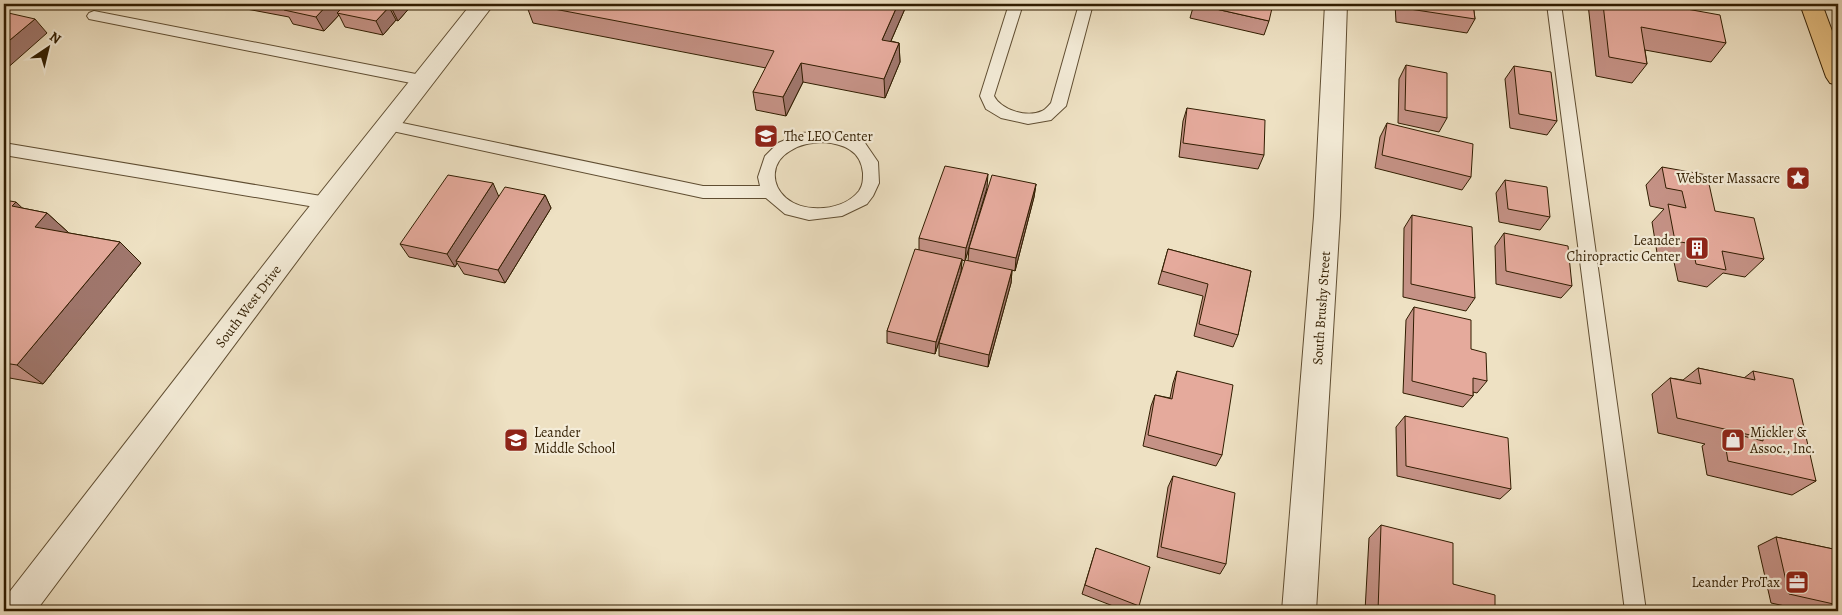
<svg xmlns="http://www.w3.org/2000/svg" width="1842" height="615" font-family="Alegreya,serif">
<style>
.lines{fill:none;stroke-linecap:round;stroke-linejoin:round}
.lane-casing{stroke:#604e32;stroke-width:2}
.street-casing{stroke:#604e32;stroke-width:2}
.primary-casing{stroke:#311d01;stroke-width:2}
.lane{fill:#f4ecd8;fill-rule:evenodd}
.street{fill:#f4ecd8;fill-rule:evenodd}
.primary{fill:#e7c082;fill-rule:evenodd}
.wall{fill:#c59286;stroke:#311d01}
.shaded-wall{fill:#a0776d;stroke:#311d01}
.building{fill:#e5aa9c;stroke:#311d01}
.labels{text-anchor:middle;stroke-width:4.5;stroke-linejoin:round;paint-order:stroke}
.poi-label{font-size:14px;fill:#311d01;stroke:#f4ecd8;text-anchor:start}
.street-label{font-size:14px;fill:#311d01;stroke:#f4ecd8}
</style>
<rect width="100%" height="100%" fill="#eee1c3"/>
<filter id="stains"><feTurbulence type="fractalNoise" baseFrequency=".004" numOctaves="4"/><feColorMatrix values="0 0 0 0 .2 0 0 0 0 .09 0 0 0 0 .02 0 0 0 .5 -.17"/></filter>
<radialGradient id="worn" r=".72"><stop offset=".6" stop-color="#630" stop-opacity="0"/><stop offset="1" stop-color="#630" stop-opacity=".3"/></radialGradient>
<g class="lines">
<g class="lane-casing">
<path id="lane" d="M1009,4H1023L994,96C1001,110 1027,118 1042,111C1045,110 1048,106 1051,103L1079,4H1093L1066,106L1051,120L1028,124L1001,118L986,109L980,96Z
M1547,4H1561L1646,611H1625Z
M94,11L421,75L426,76L428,80L426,84L421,85L89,19L87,16L89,13Z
M388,120L703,186H760L758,177L765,156L778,143L802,133L823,131L848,135L865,143L878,162L879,183L873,196L867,204L842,216L809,220L785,214L766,198H703L383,129L380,125L383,121ZM823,142C843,144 861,150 863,173C863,180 863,185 859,191C843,211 805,214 786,198C770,184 771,162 790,151C800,144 811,143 823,142Z
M4,143L327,197L333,199L335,203L333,207L327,209L4,155Z"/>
</g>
<g class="street-casing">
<path id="street" d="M471,4H494L315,237L36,611H4V599L297,222Z
M1325,4H1347L1340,216L1316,611H1282L1314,216Z"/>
</g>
<g class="primary-casing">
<path id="primary" d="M1800,4H1822L1838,47V85L1830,83L1826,77Z"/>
</g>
<use href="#lane" class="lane"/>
<use href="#street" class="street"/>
<use href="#primary" class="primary"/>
</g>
<path class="wall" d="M220,4H412V5L398,21L396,20L383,35L345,27L339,15L324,31L293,24L289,17Z
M526,4H907L891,41L899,43L900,62L885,98L803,82L786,116L756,110L753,92L766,68L533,23Z
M1194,4L1269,21L1264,35L1190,18Z
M1395,4H1473L1475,19L1467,33L1396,22Z
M1588,4H1659L1726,43L1711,62L1645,50L1647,64L1632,83L1596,76Z
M1406,65L1447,118L1439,132L1398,123L1399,79Z
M1514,66L1557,121L1547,135L1510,128L1505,79Z
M1187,108L1264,155L1258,169L1179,157L1183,121Z
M1387,123L1471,177L1462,190L1375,168L1380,137Z
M1662,167L1715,211L1764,259L1745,277L1723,273L1707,287L1678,281L1674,262L1658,259L1652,222L1664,209L1650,206L1646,185Z
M1505,180L1550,217L1540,230L1499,222L1496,193Z
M1036,184L1034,197L1015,271L1012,270L1011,283L988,367L939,356V343L968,261L969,248Z
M987,188L965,261L962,260L961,272L935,354L887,343V331L919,250V238Z
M545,195L551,208L505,283L464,274L457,263L455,267L409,257L400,244L499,196Z
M4,200L22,208L47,213L69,233L120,242L141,263L43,384L4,377Z
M1412,215L1475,298L1466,311L1403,297L1404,228Z
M1504,233L1572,286L1561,298L1496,284L1495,246Z
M1168,249L1251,271L1238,335L1233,347L1194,336L1203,296L1158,284Z
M1414,307L1471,349L1487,381L1477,393L1473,392V396L1463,407L1403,393L1406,320Z
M1698,368L1744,378L1753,371L1816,481L1792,495L1707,475L1702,446L1705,444L1658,433L1652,394L1670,378L1683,380Z
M1177,371L1222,455L1216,466L1143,446L1151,406L1155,395L1170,398L1173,383Z
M1405,416L1511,489L1500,499L1397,476L1396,427Z
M1173,476L1226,564L1220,574L1157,557L1168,487Z
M1381,525L1453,584L1495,611H1365L1369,538Z
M1776,537L1838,550V611H1808L1771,603L1758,546Z
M1096,548L1139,606L1136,611H1126L1082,594Z"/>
<path class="shaded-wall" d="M281,4H302L285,10Z
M328,4H350L337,13L339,15L324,31L316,17Z
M394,4H412V5L398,21L391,7Z
M898,4H907L883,59L882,40Z
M4,7L14,18L4,26Z
M389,7L396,20L383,35L376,21Z
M35,19L47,33L4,71V45Z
M899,43L900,62L885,98L884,79Z
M801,63L803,82L786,116L783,97Z
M988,174L987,188L965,261L966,248Z
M493,183L499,197L456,261L457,263L455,267L447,254Z
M1036,184L1034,197L1015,271L1016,258Z
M545,195L551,208L505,283L498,270Z
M16,202L38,223L47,213L70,234L58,248L12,206Z
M120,242L141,263L43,384L17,365Z
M962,259L961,272L935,354L936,342Z
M1012,270L1011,283L988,367L989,355Z"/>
<path class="building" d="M290,4H328L316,17L284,10Z
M346,4H394L391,7H389L376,21L337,13Z
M528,4H898L882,40L899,43L884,79L801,63L783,97L753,92L774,51Z
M1194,4H1273L1269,21Z
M1402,4H1473L1475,19L1403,8Z
M1603,4H1659L1720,15L1726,43L1641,27L1647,64L1609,57Z
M4,12L35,19L4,45Z
M1406,65L1447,73V118L1405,110Z
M1514,66L1551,72L1557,121L1519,114Z
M1187,108L1265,120L1264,155L1183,143Z
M1387,123L1473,144L1471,177L1382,155Z
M945,166L988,174L966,248L919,238Z
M1662,167L1707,175L1715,211L1754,218L1764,259L1722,251L1726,270L1696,264L1692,244L1675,241L1668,204L1686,208L1682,191L1666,188Z
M448,175L493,183L447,254L400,244Z
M992,175L1036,184L1016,258L969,248Z
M1505,180L1547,187L1550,217L1508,209Z
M505,187L545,195L498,270L456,261Z
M4,200L16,202L12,206L47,213L35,227L120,242L17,365L4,363Z
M1412,215L1472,227L1475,298L1411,284Z
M1504,233L1568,246L1572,286L1506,271Z
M915,249L962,259L936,342L887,331Z
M1168,249L1251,271L1238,335L1199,324L1208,284L1162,271Z
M965,260L1012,270L989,355L939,343Z
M1414,307L1471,320V349L1486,353L1487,381L1473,378V396L1412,381Z
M1698,368L1755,380L1753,371L1793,379L1816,481L1728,461L1723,431L1763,441V438L1677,418L1670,378L1701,384Z
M1177,371L1233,385L1222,455L1148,435L1155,395L1172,399Z
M1405,416L1508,438L1511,489L1406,466Z
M1173,476L1235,493L1226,564L1161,547Z
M1381,525L1453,543V584L1495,595V611H1378Z
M1776,537L1838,550V605L1789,594Z
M1096,548L1150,567L1139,606L1085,585Z
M1153,606L1168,611H1152Z"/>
<defs>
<g id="school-square" transform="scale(1.25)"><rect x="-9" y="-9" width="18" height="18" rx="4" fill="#8f2418" stroke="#f4ecd8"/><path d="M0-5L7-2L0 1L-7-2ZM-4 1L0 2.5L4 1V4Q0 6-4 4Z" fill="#fff"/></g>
<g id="sight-square" transform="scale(1.25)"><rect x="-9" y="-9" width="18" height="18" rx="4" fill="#8f2418" stroke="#f4ecd8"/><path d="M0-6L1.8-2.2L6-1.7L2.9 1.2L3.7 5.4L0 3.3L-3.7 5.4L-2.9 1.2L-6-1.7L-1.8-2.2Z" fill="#fff"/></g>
<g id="building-square" transform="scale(1.25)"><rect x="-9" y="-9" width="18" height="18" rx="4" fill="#8f2418" stroke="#f4ecd8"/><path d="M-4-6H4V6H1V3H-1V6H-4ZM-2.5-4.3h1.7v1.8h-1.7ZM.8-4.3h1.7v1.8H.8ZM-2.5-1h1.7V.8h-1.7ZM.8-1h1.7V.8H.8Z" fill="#fff"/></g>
<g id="shop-square" transform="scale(1.25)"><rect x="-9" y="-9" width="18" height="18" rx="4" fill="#8f2418" stroke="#f4ecd8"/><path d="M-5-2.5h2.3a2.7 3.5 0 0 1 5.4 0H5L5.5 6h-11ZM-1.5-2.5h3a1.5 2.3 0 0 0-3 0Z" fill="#fff"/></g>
<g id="office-square" transform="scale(1.25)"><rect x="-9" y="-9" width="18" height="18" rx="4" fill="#8f2418" stroke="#f4ecd8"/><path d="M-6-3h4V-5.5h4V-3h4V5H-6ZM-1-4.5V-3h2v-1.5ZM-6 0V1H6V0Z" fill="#fff"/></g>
</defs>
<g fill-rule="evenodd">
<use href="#school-square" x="766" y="136"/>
<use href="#sight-square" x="1798" y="178"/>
<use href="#building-square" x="1697" y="248"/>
<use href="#school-square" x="516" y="440"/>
<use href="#shop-square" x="1733" y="440"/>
<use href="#office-square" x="1797" y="582"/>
</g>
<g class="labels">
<g class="poi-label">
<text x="784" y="141">The LEO Center</text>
<text x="1780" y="183" text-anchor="end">Webster Massacre</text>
<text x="1680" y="245" text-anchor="end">Leander<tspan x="1680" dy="16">Chiropractic Center</tspan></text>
<text x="534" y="437">Leander<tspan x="534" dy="16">Middle School</tspan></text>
<text x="1750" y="437">Mickler &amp;<tspan x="1750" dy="16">Assoc., Inc.</tspan></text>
<text x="1780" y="587" text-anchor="end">Leander ProTax</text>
</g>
<g class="street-label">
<text transform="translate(248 306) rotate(-53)" y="5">South West Drive</text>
<text transform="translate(1321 308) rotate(-86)" y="5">South Brushy Street</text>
</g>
</g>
<rect width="1842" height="615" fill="none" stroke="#eee1c3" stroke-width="20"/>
<rect x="5" y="5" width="1832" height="605" fill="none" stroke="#311d01" stroke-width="2.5"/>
<rect x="10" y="10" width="1822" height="595" fill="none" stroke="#311d01"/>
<g transform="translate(48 48) rotate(35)" stroke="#f4ecd8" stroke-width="4" paint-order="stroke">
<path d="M0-4L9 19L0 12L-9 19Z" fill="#311d01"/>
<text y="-8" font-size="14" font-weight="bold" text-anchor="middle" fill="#311d01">N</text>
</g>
<rect width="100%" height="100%" filter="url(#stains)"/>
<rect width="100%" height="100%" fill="url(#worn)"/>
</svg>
